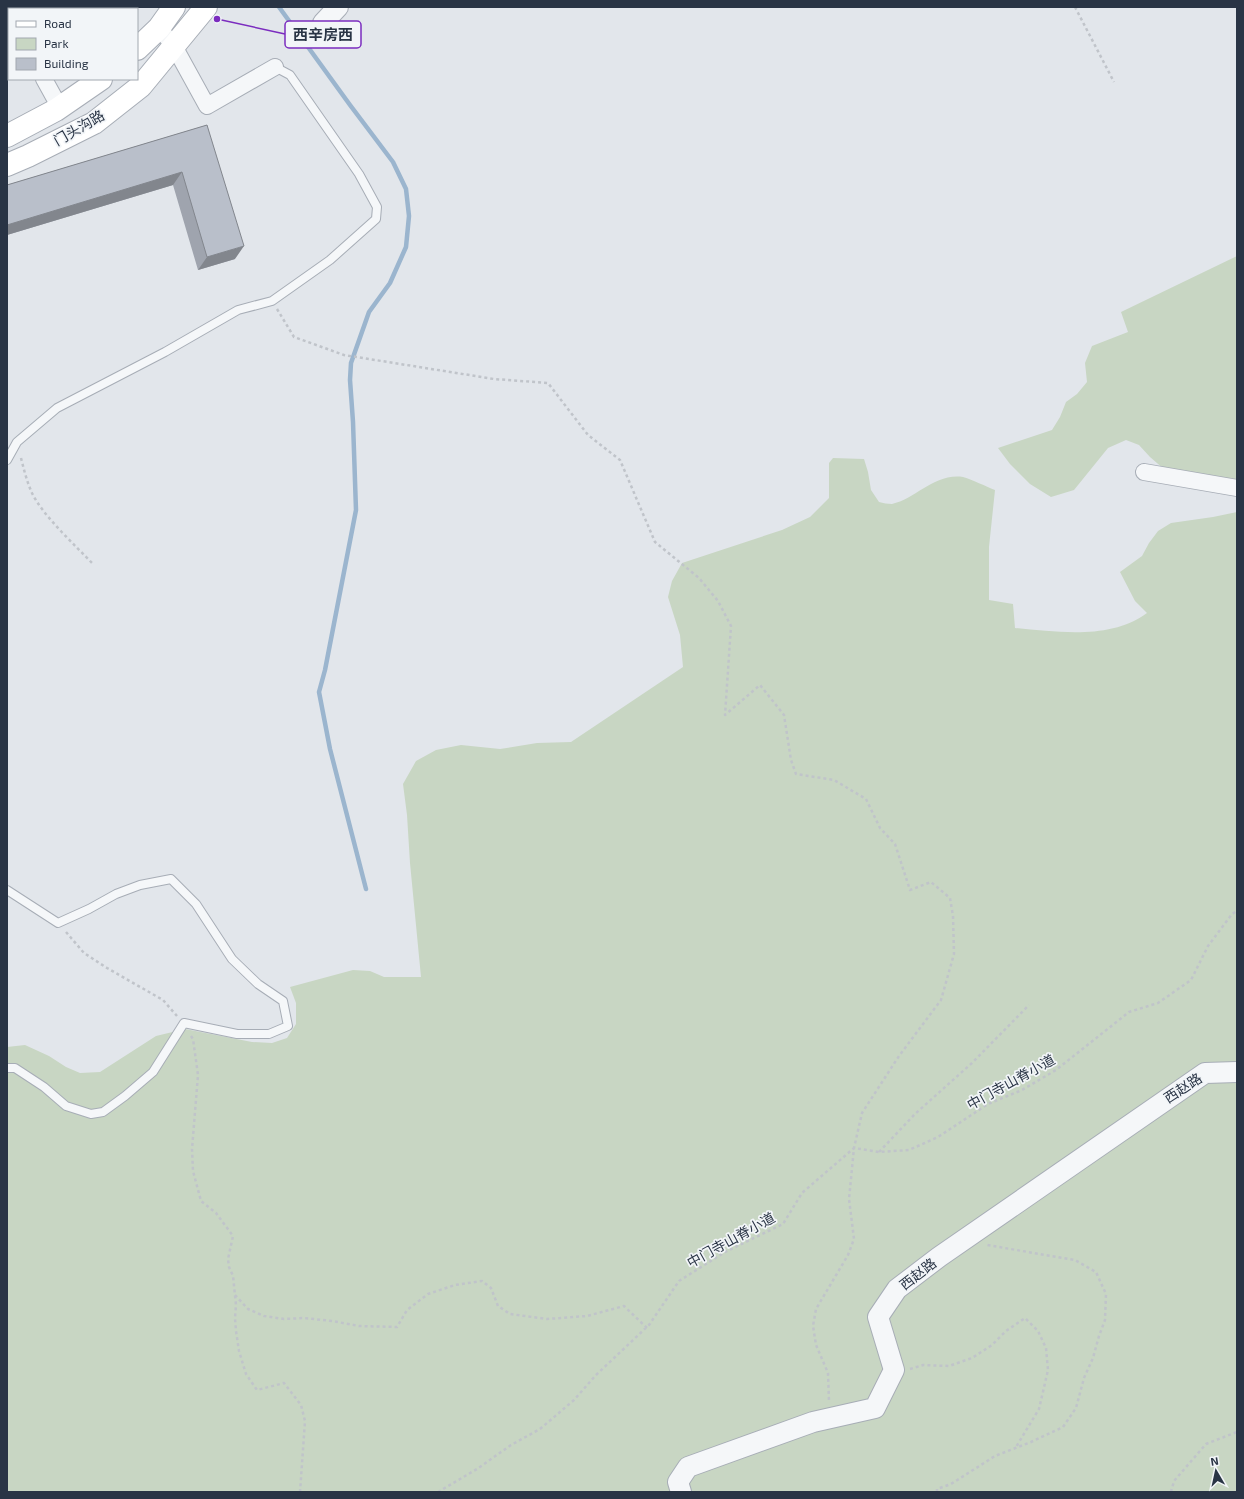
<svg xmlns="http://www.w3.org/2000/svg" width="1244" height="1499" font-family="'Exo 2','Noto Sans SC',sans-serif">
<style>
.green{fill:#c8d6c3}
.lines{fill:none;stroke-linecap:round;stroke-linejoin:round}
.stream{stroke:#9bb5ce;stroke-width:4.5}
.river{stroke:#9bb5ce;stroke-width:27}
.service-casing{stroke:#a7adb6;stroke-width:10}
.minor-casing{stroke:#a7adb6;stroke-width:18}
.tertiary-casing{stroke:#a7adb6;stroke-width:22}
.secondary-casing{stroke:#a7adb6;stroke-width:24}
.path{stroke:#c0c4ca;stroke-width:2.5;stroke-dasharray:3 3;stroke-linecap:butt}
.service{stroke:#f5f7f9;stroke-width:8}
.minor{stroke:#f5f7f9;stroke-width:16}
.tertiary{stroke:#f5f7f9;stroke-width:20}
.secondary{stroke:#fff;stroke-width:22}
.wall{fill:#9fa4ae}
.shaded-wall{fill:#82868d}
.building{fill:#b9bfca;stroke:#82868d}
.labels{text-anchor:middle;stroke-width:3.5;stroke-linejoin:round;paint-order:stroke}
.street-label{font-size:14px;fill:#293445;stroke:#f2f5f8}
.leader{fill:none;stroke:#7b2cbf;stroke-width:1.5}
.callout-dot{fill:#7b2cbf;stroke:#f2f5f8;stroke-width:1.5}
.callout{fill:#f2f5f8;stroke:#7b2cbf;stroke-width:1.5}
.callout-label{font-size:15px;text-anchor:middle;font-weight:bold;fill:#293445}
</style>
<rect width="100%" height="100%" fill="#e2e6eb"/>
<path class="green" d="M1237,256V483L1172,476L1150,457L1139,445L1126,440L1108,448L1074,490L1051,497L1030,484L1010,464L998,448L1052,430L1060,417L1066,402L1077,394L1087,382L1085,363L1092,346L1128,332L1121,312Z
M833,458L864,459L868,472L871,490L879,502C883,503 888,504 892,504C916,499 934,473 963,477C971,479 987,487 995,490L989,547V600L1013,604L1015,628C1059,632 1110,640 1147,613L1135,601L1120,572L1142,556L1149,543L1158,531L1171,523L1213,517L1237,512V1492H7V1047L25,1045L49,1056L66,1067L80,1073L100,1072L156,1036L185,1029L252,1042L272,1043L287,1038L296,1024V1003L290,987L353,970L370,971L384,977H421L410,863L407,815L403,784L416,761L436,750L461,745L500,749L537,743L571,742L683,667L680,635L668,597L672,581L682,563L782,530L810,517L829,498V463Z"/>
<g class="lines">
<path class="stream" d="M279,7L350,105L393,162L406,189L409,216L406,247L390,283L369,312L351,363L350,380L353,422L356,510L325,670L319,692L330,749L366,889"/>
<path class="river" d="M68,9L71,7
M7,42L9,41"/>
<g class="service-casing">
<path id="service" d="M7,460L17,442L57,408L165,352L238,310L272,301L330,260L376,219L377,207L359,174L290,75L275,67
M7,890L58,923L89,909L116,894L140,885L171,879L196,904L232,959L258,984L283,1001L288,1026L269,1034H237L184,1023L153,1072L125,1096L103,1112L91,1114L66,1106L44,1087L15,1068H7"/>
</g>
<g class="minor-casing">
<path id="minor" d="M7,8L9,12
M159,28L174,46L207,106L275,67
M44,79L60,108
M1144,472L1237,488"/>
</g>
<g class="tertiary-casing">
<path id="tertiary" d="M323,23L338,7
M681,1492L678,1482L688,1467L813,1422L875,1408L894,1370L878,1317L897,1289L939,1257L1205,1073L1237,1072"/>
</g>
<g class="secondary-casing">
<path id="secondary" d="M137,49L159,28L174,7
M7,136L56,110L101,79
M7,165L28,156L94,123L141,86L206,7"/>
</g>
<path class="path" d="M1075,7L1114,82
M113,9L115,7
M7,68L9,67
M277,309L294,337L344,355L494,379L548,383L588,435L620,460L655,542L699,578L718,601L731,626L725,715L760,685L784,715L791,760L796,774L834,780L866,799L880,828L895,844L910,890L931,882L950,898L953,916L954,954L941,1000L899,1056L862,1113L854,1148L849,1199L854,1239L848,1255L816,1309L813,1326L816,1345L828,1373L829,1401
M21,458C24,470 27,482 32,493C43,516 75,545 93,564
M66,932L84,953L107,968L163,1000L177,1016
M191,1036L193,1039L198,1075L192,1149L193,1171L201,1201L216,1213L233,1236L228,1259L229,1267L233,1276L236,1305L235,1318L236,1331L239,1351L246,1374L257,1390L284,1383L301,1405L305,1421L300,1492
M879,1152L915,1114L972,1063L1029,1005
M235,1295L248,1309L264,1316L284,1319L304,1318L332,1321L359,1326L397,1327L407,1310L428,1294L455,1285L482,1281L491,1288L498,1306L510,1314L547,1319L587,1316L624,1306L647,1328
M910,1369L923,1365L949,1366L972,1358L992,1345L1006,1331L1025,1318L1038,1331L1046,1348L1048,1370L1039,1409L1016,1447
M438,1492L477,1469L511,1445L540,1429L574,1400L596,1375L649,1325L679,1281L725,1252L783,1224L802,1193L854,1148L879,1152L909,1150L938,1137L988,1104L1022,1090L1056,1070L1129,1012L1158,1003L1191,980L1208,946L1232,914L1237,911
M937,1492V1489L951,1484L995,1456L1031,1442L1063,1427L1076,1408L1084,1378L1093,1358L1099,1336L1105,1320L1106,1294L1096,1272L1075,1260L987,1245
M1171,1492L1174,1481L1206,1444L1237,1432"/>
<use href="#service" class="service"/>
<use href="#minor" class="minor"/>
<use href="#tertiary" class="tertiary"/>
<use href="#secondary" class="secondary"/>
</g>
<path class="wall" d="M207,125L235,259L198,270L173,185L7,235V185Z"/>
<path class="shaded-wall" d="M182,172L173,185L7,235V225Z
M244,246L235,259L198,270L207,257Z"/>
<path class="building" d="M207,125L244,246L207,257L182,172L7,225V185Z"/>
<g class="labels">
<g class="street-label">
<text transform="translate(79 128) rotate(-30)" y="5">门头沟路</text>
<text transform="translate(1011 1082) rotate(-29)" y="5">中门寺山脊小道</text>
<text transform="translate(1183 1088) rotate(-33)" y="5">西赵路</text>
<text transform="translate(731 1240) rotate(-29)" y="5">中门寺山脊小道</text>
<text transform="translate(918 1274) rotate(-38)" y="5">西赵路</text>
</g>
</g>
<path class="leader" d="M217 19L285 34"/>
<circle class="callout-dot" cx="217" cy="19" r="4"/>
<rect class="callout" x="285" y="21" width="76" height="27" rx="4"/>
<g class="callout-label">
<text x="323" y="40">西辛房西</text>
</g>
<rect width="1244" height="1499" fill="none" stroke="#293445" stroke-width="16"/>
<rect x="8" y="8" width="130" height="72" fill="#f2f5f8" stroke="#a2a8b0"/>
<rect x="16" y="21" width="20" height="6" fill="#ffffff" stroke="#a2a8b0"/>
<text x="44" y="28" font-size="12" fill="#293445">Road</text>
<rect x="16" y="38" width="20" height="12" fill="#c8d6c3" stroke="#a2a8b0"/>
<text x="44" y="48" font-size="12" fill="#293445">Park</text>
<rect x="16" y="58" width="20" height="12" fill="#b9bfca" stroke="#a2a8b0"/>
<text x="44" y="68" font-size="12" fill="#293445">Building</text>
<g transform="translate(1216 1471) rotate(351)" stroke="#f2f5f8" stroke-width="3" paint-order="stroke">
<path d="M0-3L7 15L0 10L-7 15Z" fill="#293445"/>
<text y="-6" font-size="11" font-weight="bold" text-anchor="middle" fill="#293445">N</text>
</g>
</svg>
